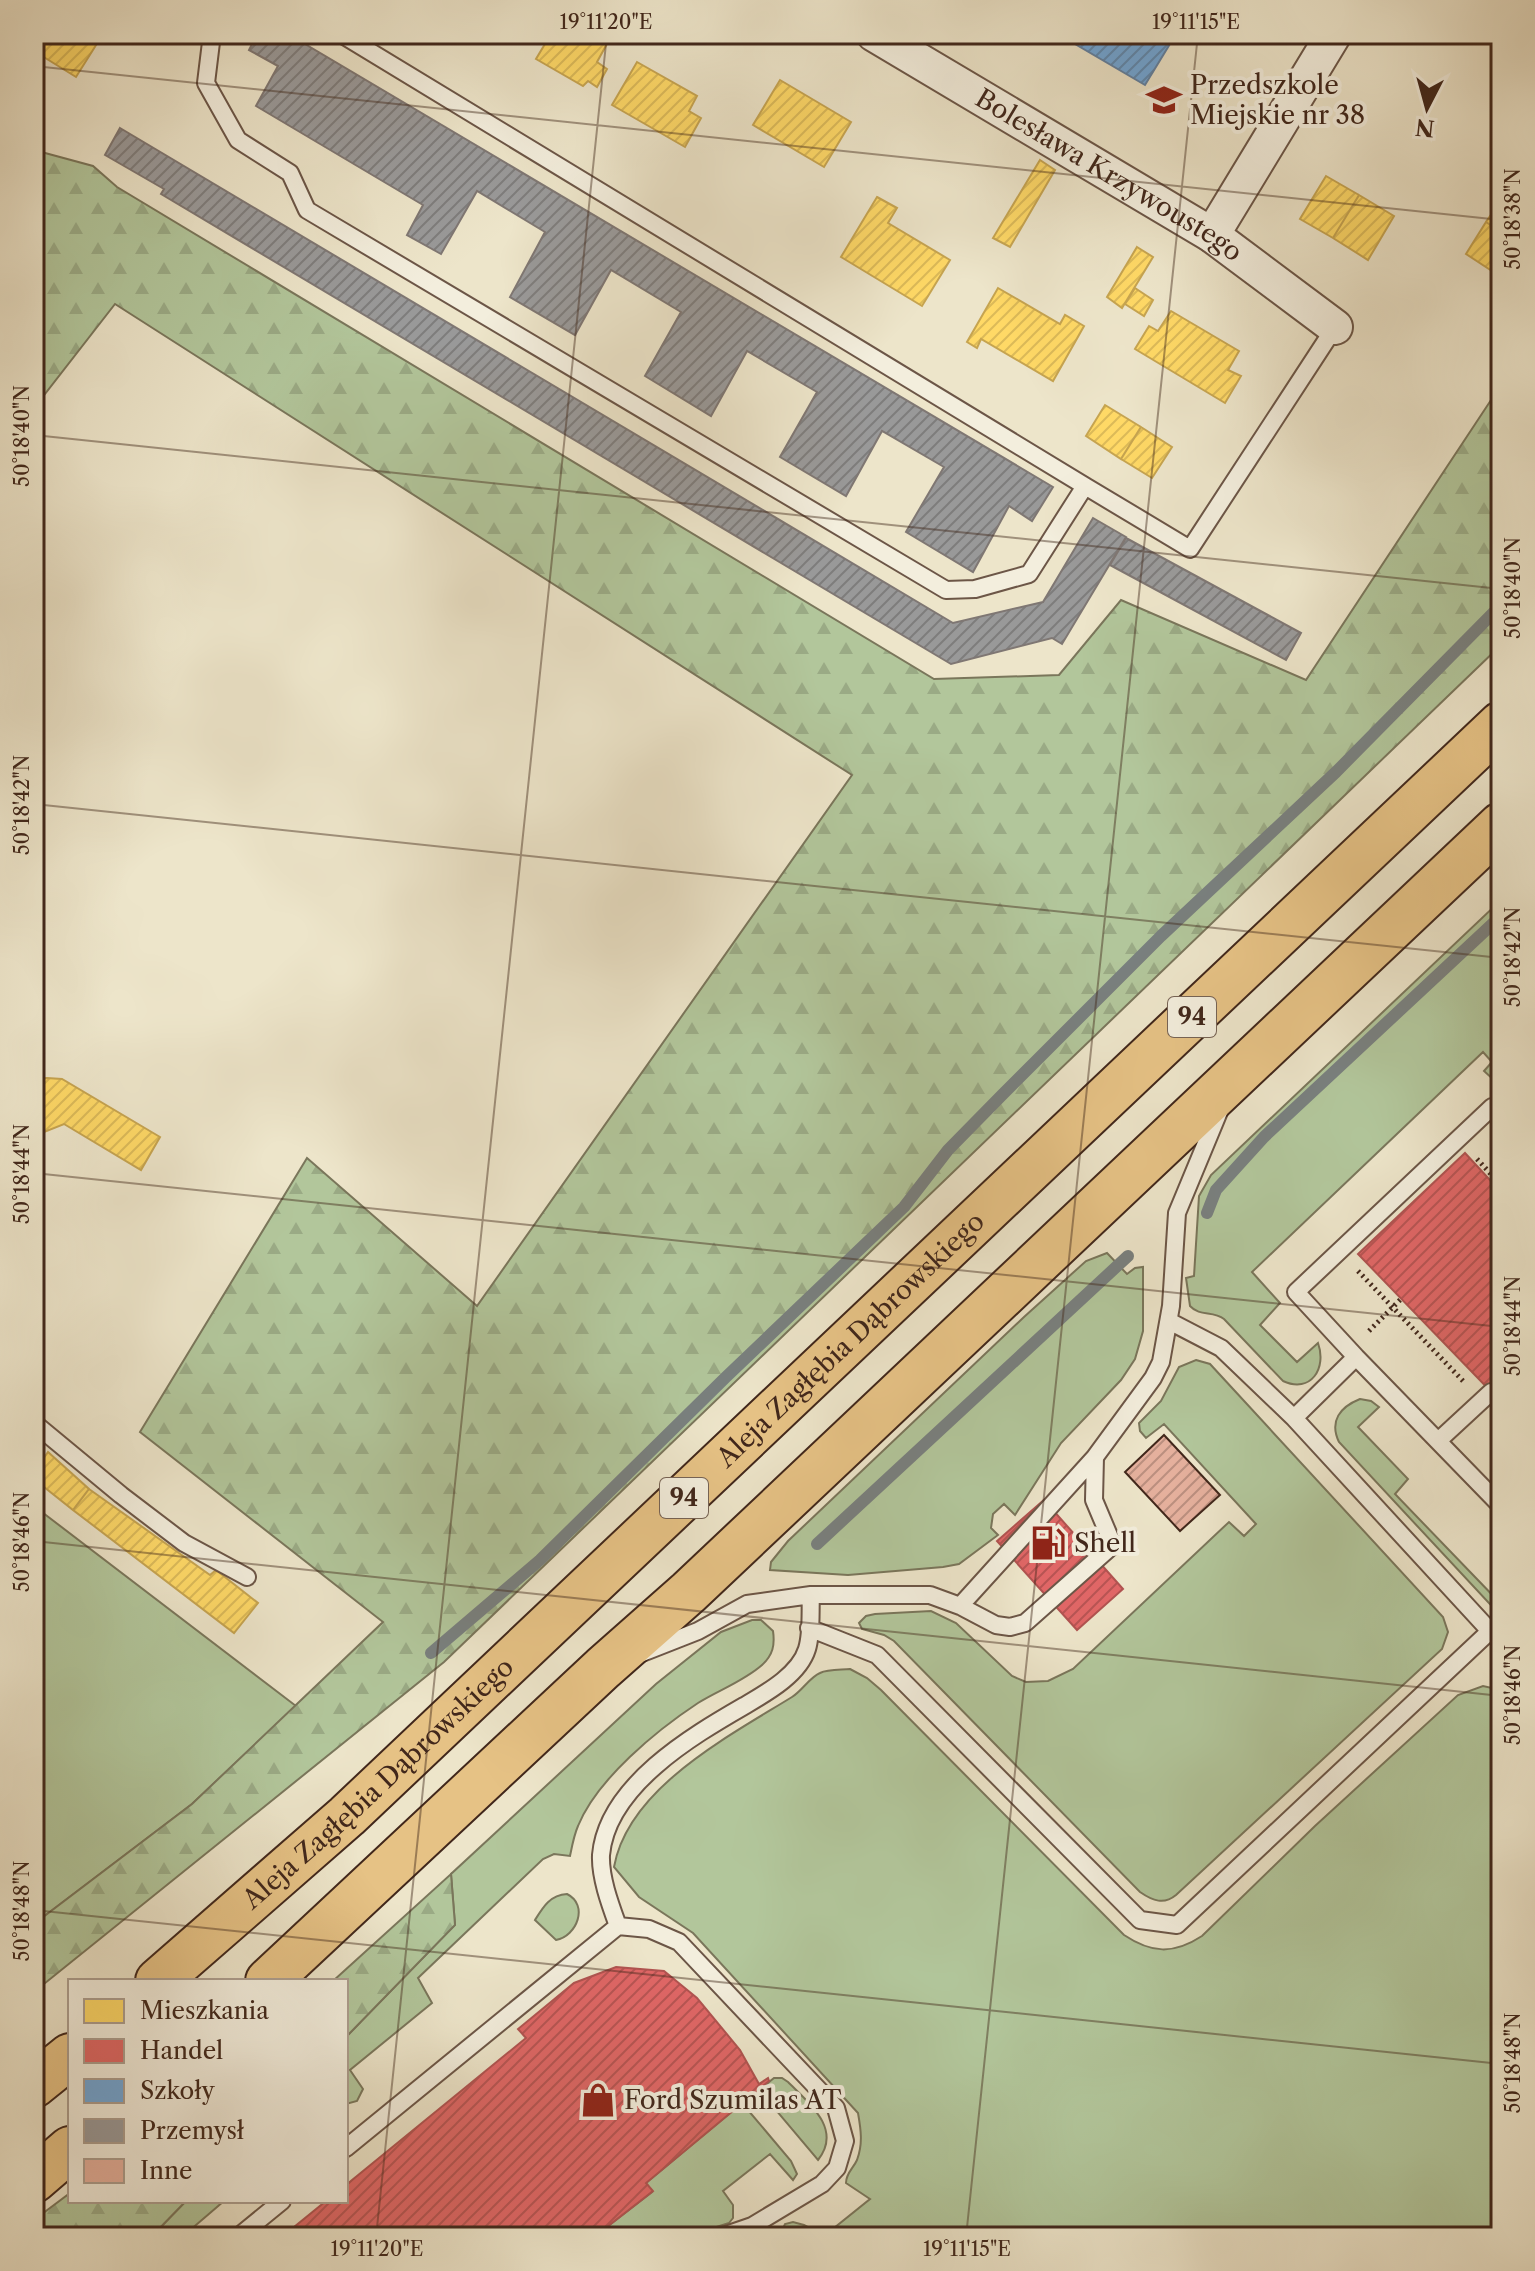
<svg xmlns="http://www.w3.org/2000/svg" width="1535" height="2271" font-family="'Libre Caslon Text',serif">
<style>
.grass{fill:#b2c69b;stroke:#7a765b;stroke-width:2}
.forest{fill:url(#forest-firs);stroke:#7a765b;stroke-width:2}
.homes{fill:url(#homes-hatch);stroke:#c6a450;stroke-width:2}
.shops{fill:url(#shops-hatch);stroke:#b05350;stroke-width:2}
.schools{fill:url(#schools-hatch);stroke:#6181a2;stroke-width:2}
.industry{fill:url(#industry-hatch);stroke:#7f7773;stroke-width:2}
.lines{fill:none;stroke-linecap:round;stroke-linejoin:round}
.stream{stroke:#79807f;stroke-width:12}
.building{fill:url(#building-hatch);stroke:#41271b;stroke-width:2}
.lane-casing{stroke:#6c5647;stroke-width:20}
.street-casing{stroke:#6c5647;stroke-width:38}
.primary-casing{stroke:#41271b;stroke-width:48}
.path{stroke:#41271b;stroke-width:5;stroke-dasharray:2 4;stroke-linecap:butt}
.lane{stroke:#f3eedd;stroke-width:16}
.street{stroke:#f3eedd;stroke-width:34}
.primary{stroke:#e6c285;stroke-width:44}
.ticks{fill:none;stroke:#41271b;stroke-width:2;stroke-opacity:0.45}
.labels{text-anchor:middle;stroke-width:8;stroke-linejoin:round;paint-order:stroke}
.shield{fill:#f3eedd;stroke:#766355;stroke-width:2}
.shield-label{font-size:24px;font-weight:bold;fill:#41271b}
.poi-label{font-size:26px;fill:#41271b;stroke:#f3eedd;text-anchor:start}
.street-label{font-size:26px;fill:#41271b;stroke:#f3eedd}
.neatline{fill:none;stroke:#41271b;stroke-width:3}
.ticks-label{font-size:20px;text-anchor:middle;fill:#41271b}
</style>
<defs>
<pattern id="forest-firs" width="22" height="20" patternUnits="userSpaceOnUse" patternTransform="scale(2)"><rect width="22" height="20" fill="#b2c69b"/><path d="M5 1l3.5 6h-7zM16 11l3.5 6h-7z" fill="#9aaa85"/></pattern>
<pattern id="homes-hatch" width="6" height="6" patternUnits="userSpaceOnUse" patternTransform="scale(2)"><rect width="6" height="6" fill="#ffd966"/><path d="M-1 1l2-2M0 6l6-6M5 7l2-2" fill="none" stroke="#dcba58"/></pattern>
<pattern id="shops-hatch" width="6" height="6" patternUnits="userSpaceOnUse" patternTransform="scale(2)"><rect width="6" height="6" fill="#e06666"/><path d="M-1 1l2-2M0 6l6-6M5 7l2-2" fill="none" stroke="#b75453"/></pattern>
<pattern id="schools-hatch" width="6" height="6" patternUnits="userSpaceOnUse" patternTransform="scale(2)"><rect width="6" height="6" fill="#6fa8dc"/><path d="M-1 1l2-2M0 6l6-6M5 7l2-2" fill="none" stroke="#5d89b2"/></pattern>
<pattern id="industry-hatch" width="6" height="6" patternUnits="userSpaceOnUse" patternTransform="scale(2)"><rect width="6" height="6" fill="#999"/><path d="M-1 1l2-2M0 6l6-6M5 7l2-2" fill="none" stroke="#7e7d7c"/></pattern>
<pattern id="building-hatch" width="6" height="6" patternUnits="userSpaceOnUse" patternTransform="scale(2)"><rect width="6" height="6" fill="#e5b09d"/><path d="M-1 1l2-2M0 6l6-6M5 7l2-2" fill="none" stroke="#bb8f7f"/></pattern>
</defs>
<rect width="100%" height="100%" fill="#ede5ca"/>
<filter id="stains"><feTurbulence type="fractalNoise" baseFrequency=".0025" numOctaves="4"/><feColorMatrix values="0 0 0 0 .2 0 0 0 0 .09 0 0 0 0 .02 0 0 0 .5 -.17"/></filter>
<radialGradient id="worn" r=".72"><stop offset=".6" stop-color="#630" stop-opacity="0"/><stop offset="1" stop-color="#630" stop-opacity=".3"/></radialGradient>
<path class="grass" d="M1501,900V1075L1495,1081L1484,1071L1492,1062L1483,1052L1252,1272L1280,1303L1260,1325L1297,1362L1318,1343C1327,1368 1311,1394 1283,1381L1224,1319C1213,1310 1200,1317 1190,1306L1186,1278L1194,1276L1199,1196L1211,1175Z
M1107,1253L1127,1274L1135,1268L1143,1267V1331L1135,1359L1121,1380L1061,1443L1015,1515L1004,1504L993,1514L991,1528L998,1535L959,1564L943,1567L848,1575L770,1570L771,1562L788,1541L1024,1317L1086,1261Z
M1196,1360L1210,1364L1443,1617L1448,1632L1442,1649L1176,1895C1164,1905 1153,1901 1140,1892L894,1641L884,1635L862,1629L859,1623L866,1616L875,1614L931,1611L956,1623L1012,1676L1026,1682L1048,1681L1073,1669L1229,1522L1244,1536L1256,1524L1164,1424L1146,1438L1140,1431L1139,1423L1161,1401L1179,1367Z
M1360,1399L1371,1401L1379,1407L1358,1427L1408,1479L1395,1494L1501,1604V1616L1339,1442C1329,1421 1340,1407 1360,1399Z
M34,1506L296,1706L192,1804L34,1924Z
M752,1620H761L773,1631C775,1645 773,1655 762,1665C744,1681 719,1690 698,1703C657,1730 597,1779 578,1826C574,1835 572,1846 570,1856L554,1854L543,1859L418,1978L432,2003L350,2070L363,2089L357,2101L346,2104V2037L455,1925L451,1874L656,1684L721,1632Z
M850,1669L867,1678L881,1690L1124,1935C1151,1953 1173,1955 1202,1936L1315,1826L1458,1695L1483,1686L1501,1690V2237H779L785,2224L793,2222L804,2225L824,2236L870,2199L846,2183C846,2173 853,2169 857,2160C863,2144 861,2130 858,2113L693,1933L639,1897L614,1867C628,1788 729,1736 792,1697C802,1691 810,1677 820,1673C828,1669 842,1670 850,1669Z
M567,1894C589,1905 577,1936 556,1940L535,1920C543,1907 550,1895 567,1894Z
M774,2078H782L788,2082C808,2102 843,2129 818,2160L759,2090Z
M742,2103L791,2161L797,2174L793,2180L770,2154L723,2191L733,2205V2218L729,2223L685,2237H594L652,2192L646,2183Z
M186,2201H224L182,2237H151Z"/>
<path class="forest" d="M34,150L93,166L117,187L934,679L1059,675L1121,600L1306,680L1493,397L1501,402V645L444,1662L34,1992V1924L192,1804L383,1622L140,1432L307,1158L477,1306L852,775L115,304L34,408Z
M451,1874L455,1925L346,2037V1981H333Z
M70,2193V2201H186L151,2237H34V2220Z"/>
<path class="homes" d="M34,34H103L76,77L34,51Z
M551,34H595L608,42L597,62L607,69L597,87L588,81L583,86L536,59Z
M637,62L697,96L689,111L701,118L685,147L612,105Z
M780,80L851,122L824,167L753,125Z
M1040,160L1055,170L1010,247L993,238Z
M1326,176L1359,195L1333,238L1300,219Z
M1359,195L1394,216L1368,260L1333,238Z
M877,197L897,208L888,223L950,260L922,306L841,257Z
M1501,200V232L1486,222Z
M1486,222L1501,232V277L1466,254Z
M1137,247L1153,257L1122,308L1107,297Z
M998,288L1060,324L1065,315L1084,326L1053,381L981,339L977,348L967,342Z
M1135,288L1153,300L1144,316L1125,304Z
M1171,311L1239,351L1228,370L1241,376L1225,403L1135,349L1149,326L1158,331Z
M1105,405L1141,427L1121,459L1086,436Z
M1141,427L1172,447L1152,478L1121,459Z
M47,1078L62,1079L160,1137L141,1170L64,1124L34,1136V1079Z
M48,1452L89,1489L73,1510L34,1479V1472Z
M89,1489L210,1575L216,1570L258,1603L234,1633L73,1510Z"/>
<path class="shops" d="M1465,1153L1501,1192V1402L1358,1254Z
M1044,1500L1123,1589L1077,1630L997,1541Z
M616,1967L664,1971L697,1998L740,2050L759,2084L768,2078L769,2081L646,2183L653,2191L594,2237H292L288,2232L326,2201H346V2185L526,2038L518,2029L574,1983Z"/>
<path class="schools" d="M1058,34H1176L1145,85Z"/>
<path class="industry" d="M257,34H288L1053,487L1032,521L1009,506L973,572L906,532L944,467L882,431L846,496L780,457L817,392L747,351L711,416L645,376L681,312L611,270L575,335L510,297L545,232L477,191L441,254L407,235L423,205L256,106L278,66L249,50Z
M120,128L953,623L1043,602L1093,518L1126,537L1062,644L1052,638L951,664L161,194L164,189L105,155Z
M1126,538L1301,633L1286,660L1110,565Z"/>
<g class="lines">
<path class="stream" d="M1207,1213L1216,1190L1264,1137L1501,916
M817,1544L1128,1256
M431,1653L540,1560L726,1377L904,1207L948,1150L1003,1094L1161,936L1336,772L1501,605"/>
</g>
<path class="building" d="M1164,1435L1220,1495L1180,1531L1125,1472Z"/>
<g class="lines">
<g class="lane-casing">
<path id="lane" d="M212,34L206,83L238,140L290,173L307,210L946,590L975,589L1029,574L1085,486L341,34
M1085,486L1190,549L1335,327
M1356,1357L1296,1292L1492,1107L1501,1115
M1294,1418L1356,1357L1501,1506
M34,1423L121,1495L184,1543L247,1577
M1438,1441L1491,1392
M960,1606L1095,1457
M809,1628L877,1655L1140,1920L1177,1925L1490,1631L1294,1418L1221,1348L1169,1321
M642,1653L698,1631L747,1604L811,1595H930L960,1606L996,1625L1010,1627L1025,1623L1113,1545L1094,1500L1095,1457L1153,1378L1161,1362L1171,1306L1177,1213L1221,1107
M618,1926C610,1904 600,1877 601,1855C607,1786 692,1736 744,1706C766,1693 799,1675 807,1649C812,1633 810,1612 811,1595
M346,2148L618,1926L649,1929L679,1942L836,2108L845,2141L837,2168L822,2184L752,2226L720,2237
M238,2237L282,2201"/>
</g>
<g class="street-casing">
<g id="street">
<path id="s1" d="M874,34L1212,235L1335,327"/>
<path d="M1212,235L1334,34"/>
</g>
</g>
<g class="primary-casing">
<g id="primary">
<path id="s2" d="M158,1981L347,1816L1501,724"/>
<path d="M268,1981L603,1668L689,1592L1501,825"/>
<path d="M34,2085L70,2056"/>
<path d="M34,2180L70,2149"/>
</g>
</g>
<path class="path" d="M1477,1159L1501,1185
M1358,1271L1464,1382
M1369,1331L1402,1298"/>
<use href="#lane" class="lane"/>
<use href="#street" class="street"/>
<use href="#primary" class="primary"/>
</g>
<path class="ticks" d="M34,66L1501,220M34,435L1501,589M34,804L1501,958M34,1173L1501,1327M34,1541L1501,1696M34,1910L1501,2064M376,2237L607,34M966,2237L1198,34"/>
<defs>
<g id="school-bare" transform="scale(2.76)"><path d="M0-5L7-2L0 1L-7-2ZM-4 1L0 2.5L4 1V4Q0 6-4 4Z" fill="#8f2418" stroke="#f3eedd" stroke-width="2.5" paint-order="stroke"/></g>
<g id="fuel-bare" transform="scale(2.76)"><path d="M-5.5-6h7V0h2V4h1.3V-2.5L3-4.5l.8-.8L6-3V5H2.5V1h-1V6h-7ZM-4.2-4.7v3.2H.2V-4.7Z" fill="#8f2418" stroke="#f3eedd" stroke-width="2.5" paint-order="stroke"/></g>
<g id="shop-bare" transform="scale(2.76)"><path d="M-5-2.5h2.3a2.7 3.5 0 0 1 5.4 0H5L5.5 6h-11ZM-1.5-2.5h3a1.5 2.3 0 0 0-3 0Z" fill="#8f2418" stroke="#f3eedd" stroke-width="2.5" paint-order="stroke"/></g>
</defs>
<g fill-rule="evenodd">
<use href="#school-bare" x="1164" y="100"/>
<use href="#fuel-bare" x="1048" y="1543"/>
<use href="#shop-bare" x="598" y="2100"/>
</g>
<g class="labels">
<g class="shield">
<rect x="1168" y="997" width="48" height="40" rx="6"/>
<rect x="660" y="1478" width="48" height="40" rx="6"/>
</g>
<g class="shield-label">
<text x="1192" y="1025">94</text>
<text x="684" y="1506">94</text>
</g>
<g class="poi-label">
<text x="1190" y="94">Przedszkole<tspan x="1190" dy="30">Miejskie nr 38</tspan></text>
<text x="1074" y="1552">Shell</text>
<text x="624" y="2109">Ford Szumilas AT</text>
</g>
<g class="street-label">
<text dy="9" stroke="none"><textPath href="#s1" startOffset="274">Bolesława Krzywoustego</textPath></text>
<text dy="9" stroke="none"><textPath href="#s2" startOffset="944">Aleja Zagłębia Dąbrowskiego</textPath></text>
<text dy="9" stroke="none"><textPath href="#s2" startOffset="296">Aleja Zagłębia Dąbrowskiego</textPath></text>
</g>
</g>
<rect width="1535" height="2271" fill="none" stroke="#ede5ca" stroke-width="88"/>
<rect x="68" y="1979" width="280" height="224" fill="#f3eedd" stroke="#ac9e8f" stroke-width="2"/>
<rect x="84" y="1999" width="40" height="24" fill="#ffd966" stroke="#ac9e8f" stroke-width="2"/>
<text x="140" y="2019" font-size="24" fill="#41271b">Mieszkania</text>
<rect x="84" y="2039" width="40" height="24" fill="#e06666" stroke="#ac9e8f" stroke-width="2"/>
<text x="140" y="2059" font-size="24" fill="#41271b">Handel</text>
<rect x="84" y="2079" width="40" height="24" fill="#6fa8dc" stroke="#ac9e8f" stroke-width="2"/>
<text x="140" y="2099" font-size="24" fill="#41271b">Szkoły</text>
<rect x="84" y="2119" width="40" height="24" fill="#999999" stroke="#ac9e8f" stroke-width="2"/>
<text x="140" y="2139" font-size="24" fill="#41271b">Przemysł</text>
<rect x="84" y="2159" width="40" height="24" fill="#e5b09d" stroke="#ac9e8f" stroke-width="2"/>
<text x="140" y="2179" font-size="24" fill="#41271b">Inne</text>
<g transform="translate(1427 108) rotate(186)" stroke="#f3eedd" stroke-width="6" paint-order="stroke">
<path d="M0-6L14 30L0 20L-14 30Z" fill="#41271b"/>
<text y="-12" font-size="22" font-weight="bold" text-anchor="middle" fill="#41271b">N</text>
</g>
<rect x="44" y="44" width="1447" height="2183" class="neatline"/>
<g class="ticks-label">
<text x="606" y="29">19°11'20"E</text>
<text x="1196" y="29">19°11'15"E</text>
<text transform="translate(1513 219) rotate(-90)" y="7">50°18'38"N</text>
<text transform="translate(22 436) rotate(-90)" y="7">50°18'40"N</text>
<text transform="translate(1513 588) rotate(-90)" y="7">50°18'40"N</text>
<text transform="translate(22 805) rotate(-90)" y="7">50°18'42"N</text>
<text transform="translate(1513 957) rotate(-90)" y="7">50°18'42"N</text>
<text transform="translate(22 1174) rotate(-90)" y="7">50°18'44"N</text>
<text transform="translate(1513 1326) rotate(-90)" y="7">50°18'44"N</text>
<text transform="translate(22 1542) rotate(-90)" y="7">50°18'46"N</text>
<text transform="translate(1513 1695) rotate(-90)" y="7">50°18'46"N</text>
<text transform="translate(22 1911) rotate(-90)" y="7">50°18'48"N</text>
<text transform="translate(1513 2063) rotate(-90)" y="7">50°18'48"N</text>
<text x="377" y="2256">19°11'20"E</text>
<text x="967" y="2256">19°11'15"E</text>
</g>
<rect width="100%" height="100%" filter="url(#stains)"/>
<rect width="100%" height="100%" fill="url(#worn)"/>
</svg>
